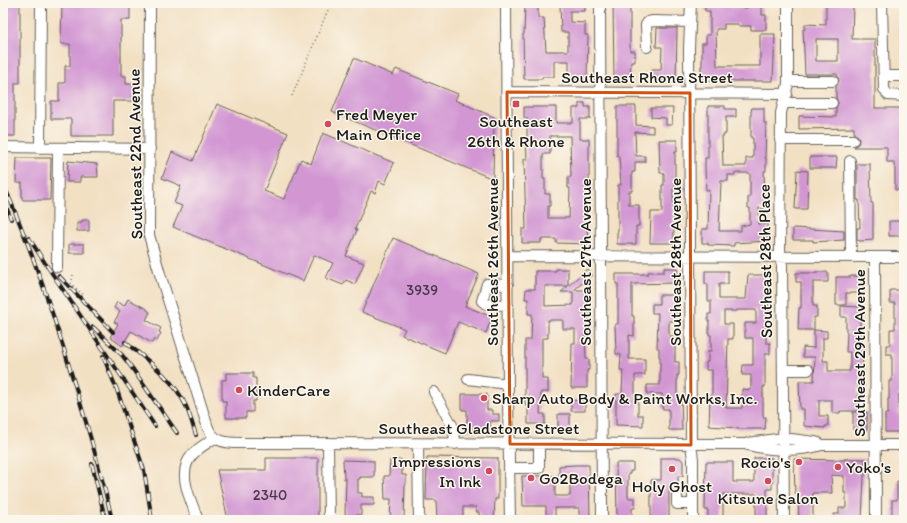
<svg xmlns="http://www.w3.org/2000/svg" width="907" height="523" font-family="Itim,sans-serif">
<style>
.building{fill:#d296d3;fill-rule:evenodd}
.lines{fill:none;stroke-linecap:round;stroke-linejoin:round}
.minor-casing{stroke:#676156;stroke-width:12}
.path{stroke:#676156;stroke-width:1.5;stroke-dasharray:1 3;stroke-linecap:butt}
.minor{stroke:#fff;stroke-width:10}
.rail-casing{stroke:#1c1c1c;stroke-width:4}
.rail{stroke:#fbf7ec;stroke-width:2.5;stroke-dasharray:8;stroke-linecap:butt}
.marked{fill:none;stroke:#d4530e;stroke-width:3;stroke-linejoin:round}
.poi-dot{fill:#d1495b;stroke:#fbf7ec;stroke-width:1.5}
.labels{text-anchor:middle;stroke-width:3;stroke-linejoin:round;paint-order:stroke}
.number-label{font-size:15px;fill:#4a3a4a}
.street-label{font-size:17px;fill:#1c1c1c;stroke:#fbf7ec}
.poi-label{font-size:17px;fill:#1c1c1c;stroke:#fbf7ec;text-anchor:start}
</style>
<rect width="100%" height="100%" fill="#fbf7ec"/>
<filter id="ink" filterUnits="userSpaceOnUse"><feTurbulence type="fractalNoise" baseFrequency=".025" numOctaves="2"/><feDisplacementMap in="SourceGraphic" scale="8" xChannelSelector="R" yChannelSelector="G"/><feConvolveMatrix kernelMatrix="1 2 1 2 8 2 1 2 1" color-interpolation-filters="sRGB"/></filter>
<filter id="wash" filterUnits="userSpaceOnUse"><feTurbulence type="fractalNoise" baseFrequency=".012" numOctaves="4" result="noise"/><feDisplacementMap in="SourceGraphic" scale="16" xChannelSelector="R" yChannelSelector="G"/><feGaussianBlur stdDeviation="0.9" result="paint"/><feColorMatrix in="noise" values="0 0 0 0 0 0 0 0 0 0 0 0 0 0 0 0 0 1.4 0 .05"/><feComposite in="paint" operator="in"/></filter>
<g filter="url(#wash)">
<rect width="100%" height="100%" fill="#f2e0c3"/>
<g id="blocks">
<path class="building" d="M3,3H20V83H15V136H3Z
M62,3H130V20H121V76H126V84H135V101H113V136H71V119H51V101H59V83H65V66H70V44H61Z
M529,3H538V18H544L546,51H568V32H561L560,3H585V11H570V22L585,23V35H588L587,80H569V61H554V77H542V79H524L523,34H524L525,6H528Z
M613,3H630V51H635V62H631L630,78H614Z
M705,3H718V6H732V8H748V5H762V15H766V30H751V26H738V24H724V29H716L717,66H760V34H775L773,81H701V66H702V43H706V35H710V11H705Z
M826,4H853L852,39H875V108H904V190H895V166H894V162H887V147H854L858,144L859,140L858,136L854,134V128L799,129V116L836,117V108L838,103L836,98V86L839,81L837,74H805L803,29H805V24L826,25ZM816,39H838V61H816Z
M657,28H677L676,81H652V70H661L662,47H656Z
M354,58L393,75L396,69L458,94L455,100L494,117L493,179L332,112Z
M579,103H585V107H590V119H580V139H589V190L588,208H586L588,244L556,243V239H541V243H522V229H526L524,159H527L526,138H527V118H524V107H556V123H573V108H579ZM550,136H570L571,177H568V188H570L569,218H548V206H550V194H545V179H543V154H550Z
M217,104L288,133L264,191L284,199L301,159L311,164L323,133L394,163L385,184L379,181L375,193L371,191L355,229L357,230L346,256L364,263L355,284L346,280L343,285L326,278L333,263L314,255L303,281L173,227L182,206L174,203L181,186L162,178L172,152L193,161Z
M617,106H636V125L653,126V133L635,132L636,156H645V162H635V172H632V191H629V205H639V226H636V244H617V232H618V185H621L619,156H617Z
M708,106H725V109H736V117H726V134H724V136H722L723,166H746V158H753V138H751V111L752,108H764V123H766L765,158H766V171H764L765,209L759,208V224H768V241L734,243V246L708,245V243H702V229H708L709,190H706L705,169V158H708ZM735,173H750V197H748V208H750V224L741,226V231H719L721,181H728V175H735Z
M651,108H673L672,125H666V118L651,117Z
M659,140H677V152H675V189H673L674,243H650L651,212H662V185H664V173H660Z
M810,157H837L836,168H810Z
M17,158H51L50,200H22V183H16Z
M68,161L97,164L98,177H80V182H67Z
M857,164H870L871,203H873V240L860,241L857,240V228H860L859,200H857Z
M797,170L808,171L807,209H795Z
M82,220H89V231H77V222H82Z
M889,221H903V236H889Z
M793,228L844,231V240L813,242V240H793Z
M393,238L479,274L465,306L492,317L486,333L458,322L445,353L402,335L405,329L362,312Z
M69,244H84V253H69Z
M664,268H678L677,279H675V283L632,284V316H634V336L629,335V359H645V375H635V399H638V415H643V426L616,425V394H622L623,370H620L621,355L619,354H616L615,324H618V284H616V274H648V272H664Z
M556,269H568V286L587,269L592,275L574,290H590L588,333H585L586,359H589V370H587V388H571L572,343H575V329H563V320H548V338H542V379H548V392H541L540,414H545V424H528V406H526L525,402V340H531L532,314H528V299H525L526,289H535V271H556ZM545,286H568L561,292H573V305L545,306Z
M705,271H728V284H719V299H746L748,275H767L769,321H766V343H770V354H765V387H763V417H766L765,429H737V428L709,426L710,397H712V370H706V362H708V351H711V335H709V321H708V314H711V301H708V284H705ZM737,310H756V323H745V338H753V365H743L742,375H751V390L742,389V408H726L728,339H733V324H724V311H737Z
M815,272H828V282H813V306H817V317H814V330H798L799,308H801V282H796V273H815Z
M851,276H863V293H846V305H836V277H851Z
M890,290H904V394H899V415H904V432H885V414H888V399H889V381H892V354H886V345H889L890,344V329H895V303H890Z
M659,295H676V321H669V336H673V344H675V362H679V375H677V396H681L682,430H669V409H662V394H647V385H660V357H659V348H657L658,313H652V304H659Z
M128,299L147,309V310L150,312L146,320L161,328L159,332L161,333L157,341L154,339L152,343L131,331L122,346L110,337L118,324L114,322L120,312L114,308L117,302L124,306Z
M841,306L860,307V344H864V353H862L864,387H858V411H840V413H832V400H819V416H828V426H825V428L804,426V409H800L799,381H814L815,357H803V347L814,348V330L827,331V338H823V361H828V371H850V352H846L847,332H846V317H841Z
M226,373H253V378H256V401H253V412H246V418H226V401H222V380H226Z
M462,394H487V410H492V414H499V421H490V431L467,430V410H462Z
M571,400L585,401V411H571Z
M853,412H867V430H853Z
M558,414H570V430H558Z
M427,457L498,458V499H495L494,520H480V515H479V512H476V507H463V520H437L436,500H426Z
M266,458H318V520H228L217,470H266Z
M661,458H680L683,461V476H678V486L669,485V520H651V480H661Z
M754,458H772V489H767V520H756V494H723V520H708V510H705L706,462H733V482H754Z
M794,459L844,460V459H865V476H864L862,520H834V514H839V508H846V493H844V476L831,475L832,493H813V520H799L798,493H795Z
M343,460L374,461V477H360V479H358V493H362V497H374V505H361V515H345L346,479H344Z
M390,460H402V475H406V483H405L404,520H390L391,499H385L384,476H389Z
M616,463H633V471H630V474H628V498H635V508H632V520H617Z
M576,465H589L590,520H579V508H555V520H546V506H523L522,476H555V496H570V478H559V466Z
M897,481H904V520H892V500H897Z"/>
</g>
</g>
<g filter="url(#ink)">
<use href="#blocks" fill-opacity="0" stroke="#676156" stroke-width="1"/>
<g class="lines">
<g class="minor-casing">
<path id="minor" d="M150,3L149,235L160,274L208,428C214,442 226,443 240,443L744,444C769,451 798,452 822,445H904
M506,3L508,401L510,520
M600,3L602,520
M691,3L689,48L691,445L693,459V520
M882,3L884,89L888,95L904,96
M647,47L646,25L648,22L653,21L690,22
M884,76H904
M788,81H833
M507,92L787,94
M784,103H832
M780,140H853
M3,147L150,149
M40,148L41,3
M850,161L851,257
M508,256L904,257
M875,257L876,520
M57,267L58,148
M508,285L487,284L482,301L486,304L508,305
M783,370H808
M468,379L508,384
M434,392L454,429L455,444
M328,443L329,520
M748,443L783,438L815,442L819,443
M418,444L419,520
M510,468H539V444
M677,495V504H693
M198,520C191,500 176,473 192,455C198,448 207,443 215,438
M784,520L782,265L780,257L781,113L788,84V3"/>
</g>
<path class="path" d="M292,96L331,3
M73,275L71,284L84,295"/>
<use href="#minor" class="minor"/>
<g class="rail-casing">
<path id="rail" d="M3,183C31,248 54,315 74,382C88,428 102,474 112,520
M3,199L11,219
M29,238L45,263L155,426
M59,276L113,332
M93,327L122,355L132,368L177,433
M125,342C147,360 174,379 186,406C190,415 193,426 196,435
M103,356L117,390L144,470L152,520
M92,464L105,518"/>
</g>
<use href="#rail" class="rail"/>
</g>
</g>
<path class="marked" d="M507,92L690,93L691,445L510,444Z"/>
<g class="poi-dot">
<rect x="512" y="100" width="8" height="8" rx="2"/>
<circle cx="328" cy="124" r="4"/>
<circle cx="239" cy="390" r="4"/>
<circle cx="484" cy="398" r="4"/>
<circle cx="799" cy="462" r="4"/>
<circle cx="838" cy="467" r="4"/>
<circle cx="672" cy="469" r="4"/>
<circle cx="489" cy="471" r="4"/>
<circle cx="531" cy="478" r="4"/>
<circle cx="768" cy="481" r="4"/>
</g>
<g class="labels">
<g class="number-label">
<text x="422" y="295">3939</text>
<text x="270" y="500">2340</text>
</g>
<g class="street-label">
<text x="647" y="83">Southeast Rhone Street</text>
<text transform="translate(135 154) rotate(-91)" y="6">Southeast 22nd Avenue</text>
<text transform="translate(765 261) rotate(-91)" y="6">Southeast 28th Place</text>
<text transform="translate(492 262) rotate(-90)" y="6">Southeast 26th Avenue</text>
<text transform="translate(585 262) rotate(-90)" y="6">Southeast 27th Avenue</text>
<text transform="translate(675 262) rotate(-90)" y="6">Southeast 28th Avenue</text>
<text transform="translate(859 353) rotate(-90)" y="6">Southeast 29th Avenue</text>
<text x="479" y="434">Southeast Gladstone Street</text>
</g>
<g class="poi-label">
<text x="336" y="120">Fred Meyer<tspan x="336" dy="20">Main Office</tspan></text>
<text x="516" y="127" text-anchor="middle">Southeast<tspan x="516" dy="20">26th &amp; Rhone</tspan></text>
<text x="247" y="396">KinderCare</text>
<text x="492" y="404">Sharp Auto Body &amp; Paint Works, Inc.</text>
<text x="481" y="467" text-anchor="end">Impressions<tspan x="481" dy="20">In Ink</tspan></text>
<text x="791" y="468" text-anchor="end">Rocio's</text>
<text x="846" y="473">Yoko's</text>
<text x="539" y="484">Go2Bodega</text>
<text x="672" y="492" text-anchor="middle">Holy Ghost</text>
<text x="768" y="504" text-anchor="middle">Kitsune Salon</text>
</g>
</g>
<rect width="907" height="523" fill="none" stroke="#fbf7ec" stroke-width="16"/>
</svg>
